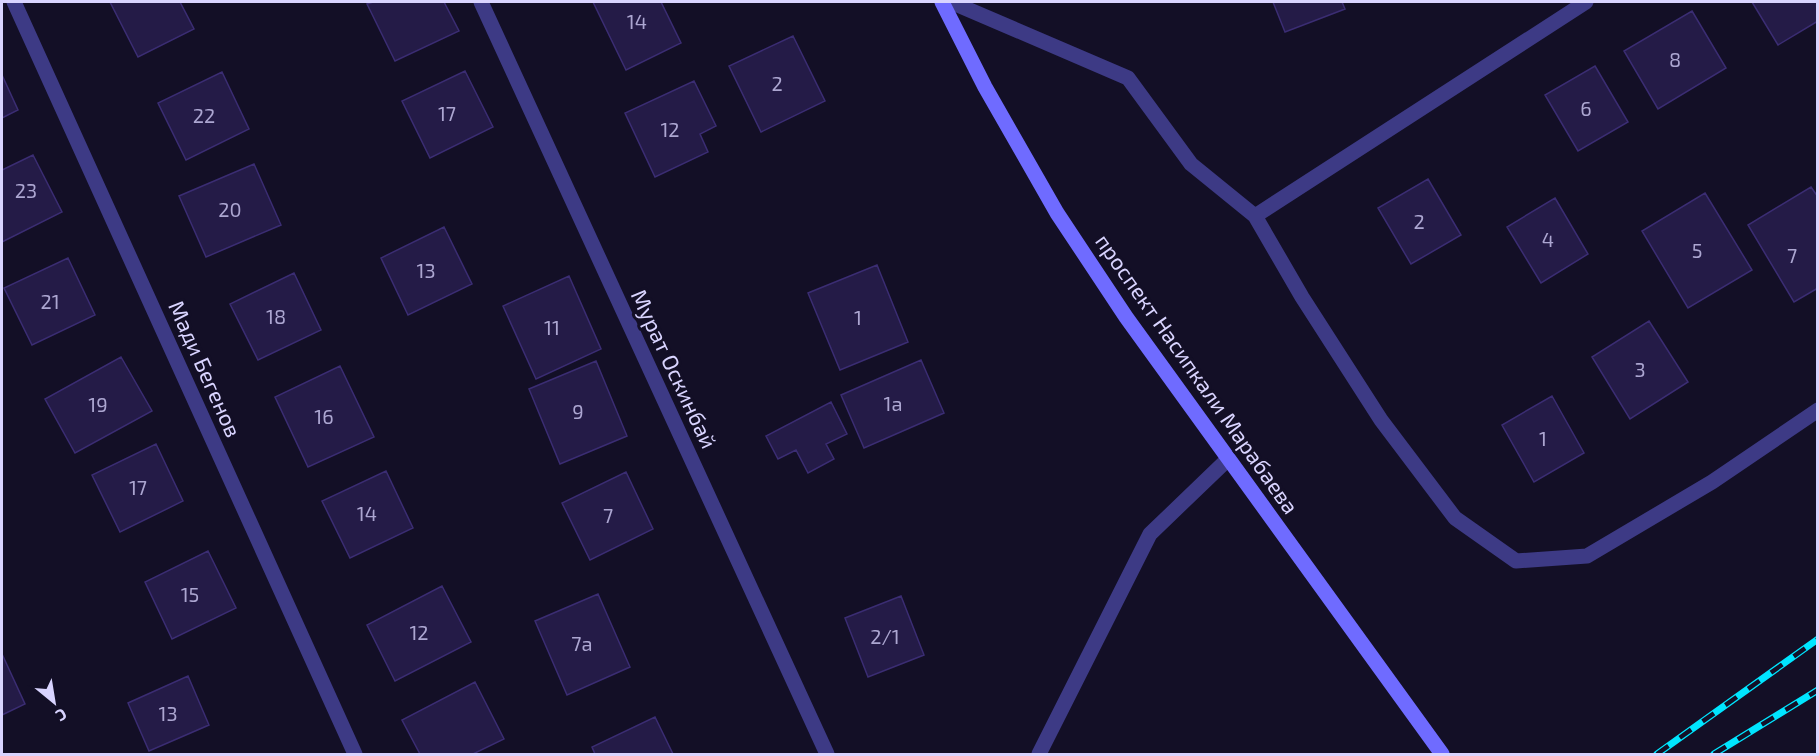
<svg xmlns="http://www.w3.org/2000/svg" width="1819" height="756" font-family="'Exo 2',sans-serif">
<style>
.building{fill:#241b47;stroke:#3b2d73;stroke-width:1.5}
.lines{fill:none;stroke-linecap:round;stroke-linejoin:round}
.minor{stroke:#3d3a85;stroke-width:15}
.tertiary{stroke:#3d3a85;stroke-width:15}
.secondary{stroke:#6f6bff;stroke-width:15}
.rail-casing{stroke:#00e5ff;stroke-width:7}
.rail{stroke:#130f26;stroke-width:4.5;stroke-dasharray:14;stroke-linecap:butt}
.labels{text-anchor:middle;stroke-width:6;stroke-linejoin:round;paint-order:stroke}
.number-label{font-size:20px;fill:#aca6d1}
.street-label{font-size:22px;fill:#d9d4ff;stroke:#130f26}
</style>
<rect width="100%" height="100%" fill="#130f26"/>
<path class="building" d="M110,2H180L194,29L138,57Z
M373,2H444L459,31L395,61L367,4Z
M593,2H661L681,43L626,70Z
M1273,2H1342L1345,9L1285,32Z
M1752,2H1817L1818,21L1778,45Z
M1692,11L1726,68L1658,109L1624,51Z
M793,36L825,101L761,132L729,66Z
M1595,66L1628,122L1578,151L1545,95Z
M465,71L493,127L430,158L402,101Z
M222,72L249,129L186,160L158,103Z
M2,75L18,110L2,118Z
M694,81L716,126L700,134L708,152L655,177L625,113Z
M33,155L62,212L2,242V170Z
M254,164L281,225L206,257L179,196Z
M1428,179L1461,235L1411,264L1378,208Z
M1811,187L1818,197V288L1794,302L1748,225Z
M1705,193L1752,270L1688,308L1642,231Z
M1555,198L1588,254L1541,283L1507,227Z
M444,227L472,284L408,315L381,258Z
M68,258L95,315L32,345L4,288Z
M877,265L908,342L840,370L808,293Z
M294,273L321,330L258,360L230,304Z
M569,276L601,349L536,379L503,306Z
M1649,321L1688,382L1630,419L1592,357Z
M121,357L152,411L75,453L45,399Z
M921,360L944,413L864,448L841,395Z
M596,361L627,436L560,464L529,389Z
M340,366L374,437L308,467L275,397Z
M1552,396L1584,453L1534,482L1502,425Z
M831,402L847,434L826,444L834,459L808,473L796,450L778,459L766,436Z
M156,444L183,501L120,532L92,475Z
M386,471L413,528L350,558L322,501Z
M626,472L653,529L590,560L562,503Z
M208,551L236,608L172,639L145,582Z
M442,586L471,642L395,681L367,625Z
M598,594L630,667L567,695L535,621Z
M901,596L924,655L868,677L845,618Z
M2,654L25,704L2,715Z
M188,676L209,725L149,751L128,703Z
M475,682L504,739L473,754H420L402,720Z
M655,717L673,754H595L592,747Z"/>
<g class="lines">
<path class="minor" d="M14,2L355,754
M481,2L827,754
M951,2L1128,78L1191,164L1255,216L1586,2
M1255,216L1302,297L1381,420L1455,518L1516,561L1587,556L1712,482L1818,410"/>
<path class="tertiary" d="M1039,754L1150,534L1228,459"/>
<path class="secondary" d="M942,2L985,87L1057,213L1126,317L1442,754"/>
<g class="rail-casing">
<path id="rail" d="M1657,754L1818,639
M1714,754L1818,690"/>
</g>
<use href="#rail" class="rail"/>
</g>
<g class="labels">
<g class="number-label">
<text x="637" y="29">14</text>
<text x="1675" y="67">8</text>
<text x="777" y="91">2</text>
<text x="1586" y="116">6</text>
<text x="447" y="121">17</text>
<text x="204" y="123">22</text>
<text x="670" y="137">12</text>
<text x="26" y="198">23</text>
<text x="230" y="217">20</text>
<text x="1419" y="229">2</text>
<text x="1548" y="247">4</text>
<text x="1697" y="258">5</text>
<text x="1792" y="263">7</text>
<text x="426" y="278">13</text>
<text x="50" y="309">21</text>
<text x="276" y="324">18</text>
<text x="858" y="325">1</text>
<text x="552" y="335">11</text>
<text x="1640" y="377">3</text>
<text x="893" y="411">1а</text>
<text x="98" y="412">19</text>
<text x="578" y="419">9</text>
<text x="324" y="424">16</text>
<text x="1543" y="446">1</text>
<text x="138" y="495">17</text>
<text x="367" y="521">14</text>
<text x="608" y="523">7</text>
<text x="190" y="602">15</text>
<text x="419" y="640">12</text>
<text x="885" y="644">2/1</text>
<text x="582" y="651">7а</text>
<text x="168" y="721">13</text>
</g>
<g class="street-label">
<text transform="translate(205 369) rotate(66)" y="8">Мади Бегенов</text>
<text transform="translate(674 369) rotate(65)" y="8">Мурат Оскинбай</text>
<text transform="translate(1197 374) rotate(55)" y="8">проспект Насипкали Марабаева</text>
</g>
</g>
<rect width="1819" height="756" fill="none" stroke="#d9d4ff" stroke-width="6"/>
<g transform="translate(54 702) rotate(150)" stroke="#130f26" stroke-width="4.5" paint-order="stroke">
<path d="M0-4.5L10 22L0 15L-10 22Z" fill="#d9d4ff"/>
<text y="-9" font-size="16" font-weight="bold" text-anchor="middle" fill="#d9d4ff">С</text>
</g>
</svg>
